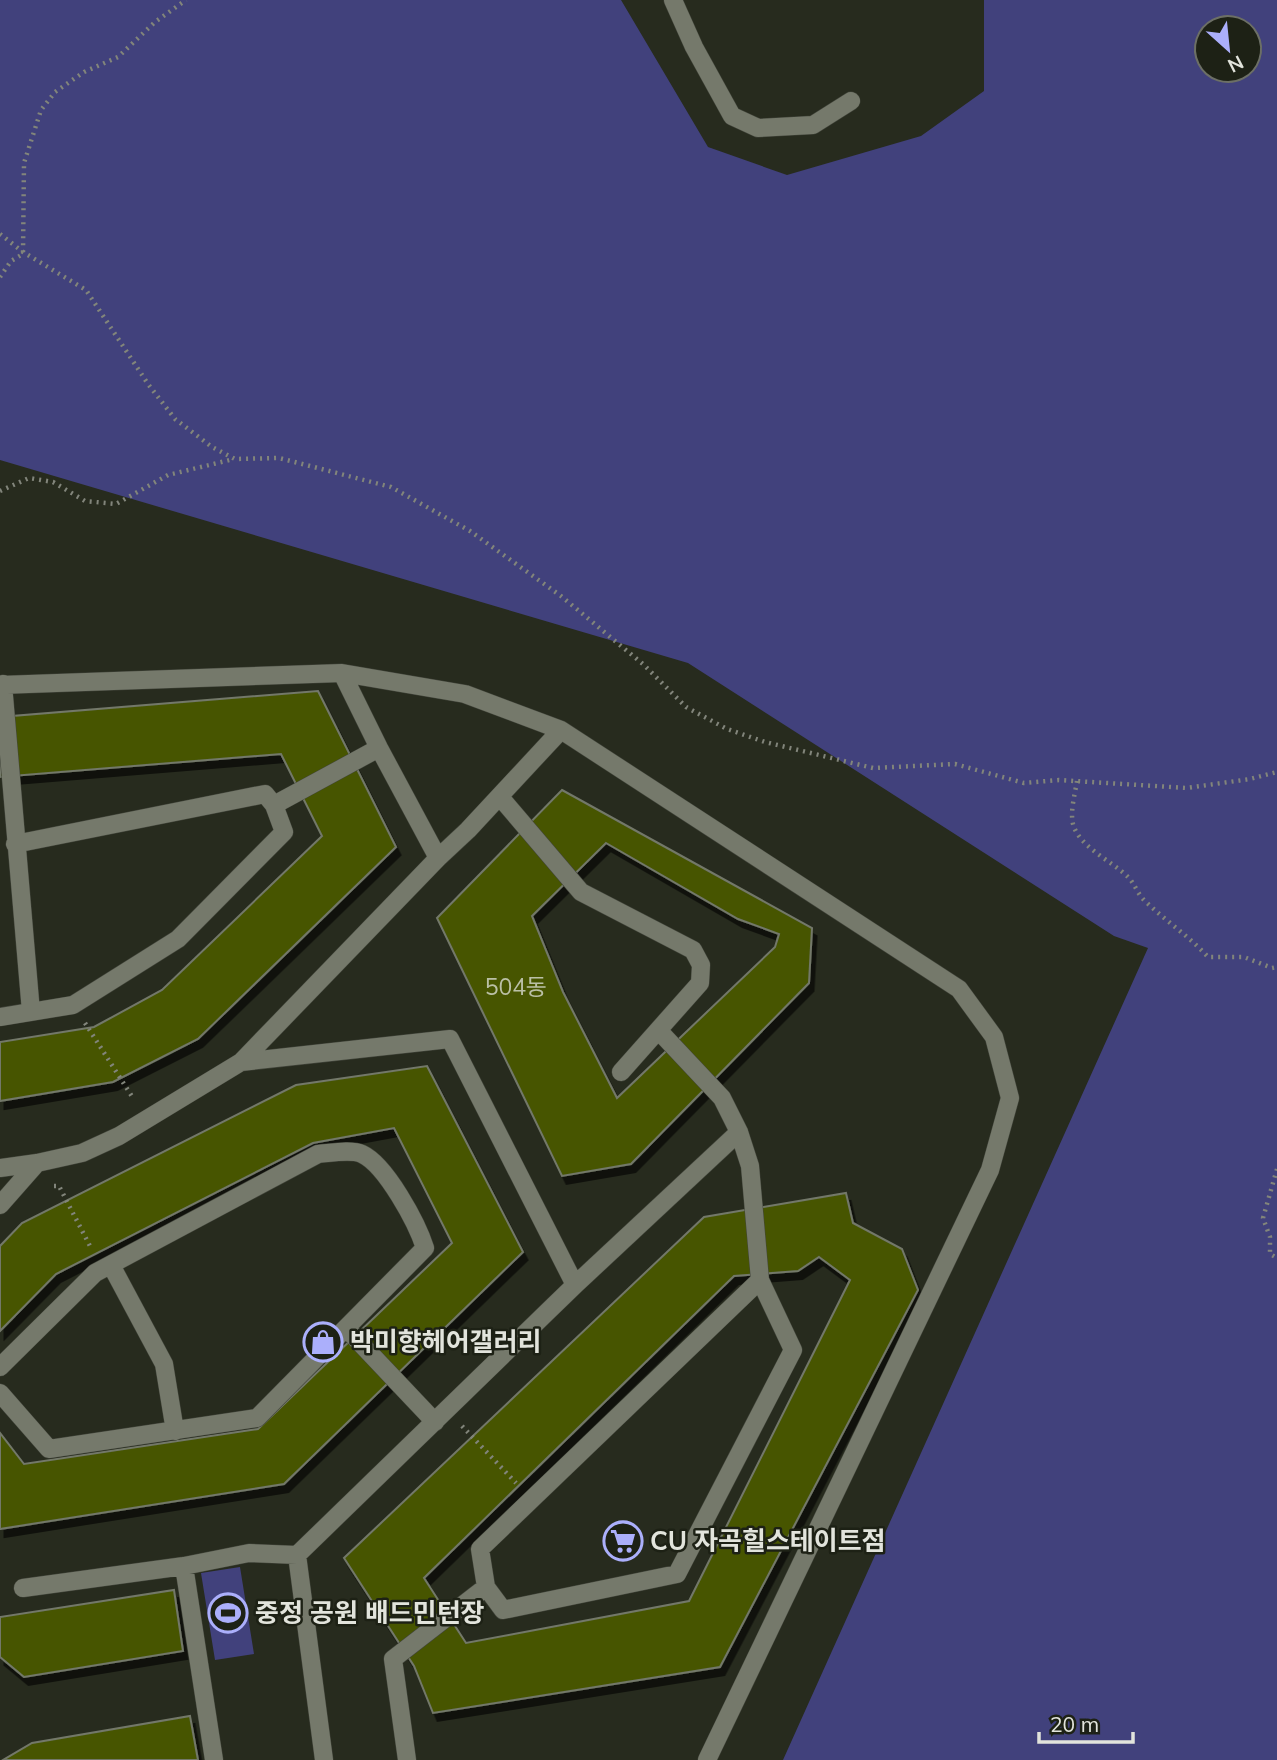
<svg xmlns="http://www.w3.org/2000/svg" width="1277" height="1760" font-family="Mulish,'Noto Sans KR',sans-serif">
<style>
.green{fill:#41417c;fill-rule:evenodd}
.building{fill:#465506;stroke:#737869;stroke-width:2;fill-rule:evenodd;filter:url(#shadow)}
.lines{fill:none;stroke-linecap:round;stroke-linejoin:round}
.lane-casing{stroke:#42453b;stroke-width:19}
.path{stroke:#82857b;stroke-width:4.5;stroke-dasharray:2 5;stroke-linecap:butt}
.lane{stroke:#75796b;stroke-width:18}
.labels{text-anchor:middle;stroke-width:5;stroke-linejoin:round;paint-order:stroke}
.number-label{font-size:23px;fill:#bbc0a6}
.poi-label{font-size:26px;font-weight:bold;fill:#e2e4dc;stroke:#1d2115;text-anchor:start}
</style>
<defs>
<filter id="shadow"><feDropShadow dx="4.5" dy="8" stdDeviation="0" flood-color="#0009"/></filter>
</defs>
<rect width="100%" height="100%" fill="#272b1e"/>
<path class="green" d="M0,0H621L708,147L787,175L921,136L984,91V0H1277V1760H783L1148,948L1114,936L688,663L0,460ZM1249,28V70H1207V28Z
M240,1567L254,1654L215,1660L201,1573Z"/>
<path class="building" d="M318,691L396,847L198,1039L113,1082L0,1101V1042L94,1027L162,990L322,836L281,754L0,777V717Z
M562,790L812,928L809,983L631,1164L562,1176L437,918ZM606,843L738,919L779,934L775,947L617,1098L563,992L532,916Z
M427,1066L523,1252L284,1484L0,1529V1433L24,1464L258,1429L452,1243L394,1128L313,1143L56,1274L0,1331V1246L22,1223L296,1085Z
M846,1193L853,1223L902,1249L918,1290L720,1667L433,1713L414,1666L344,1558L704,1217ZM819,1257L850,1280L689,1601L466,1643L424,1578L734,1276L798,1271Z
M174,1590L183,1651L24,1677L0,1657V1617Z
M190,1716L198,1760H3L32,1743Z"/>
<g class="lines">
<g class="lane-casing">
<path id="lane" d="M673,0L694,47L732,116L758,128L813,125L851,101
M342,673L379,748L438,858L468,830L561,730
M3,684L31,1012
M0,685L342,673L465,694L561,730L959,989L994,1037L1010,1098L990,1170L707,1760
M500,797L581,892L693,950L701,965L700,983L621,1072
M274,805L379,748
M0,1017L73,1005L178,939L284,832L274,805L265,794L15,844
M659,1031L722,1098L739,1132L750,1166L760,1280L793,1350L677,1574L503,1610L486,1587L480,1549L760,1280
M241,1062L438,858
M0,1168L37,1163L82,1153L119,1136L241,1062L450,1039L575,1285
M0,1205L37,1163
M111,1265L164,1364L175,1431
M347,1329L435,1422
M0,1367L95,1273L318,1154C331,1153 351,1149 362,1154C386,1165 417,1223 425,1248L257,1418L49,1449L0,1393
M184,1566L214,1760
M23,1588L184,1566L249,1553L297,1555
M324,1760L297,1555L575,1285L739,1132
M407,1760L393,1659L486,1587"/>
</g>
<path class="path" d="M0,234L23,252L86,290L148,384L175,419L212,447L235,459L279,458L391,487L470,531L561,596L644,665L686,707L727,729L765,742L873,768L955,764L1024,783L1059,780L1187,788L1250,779L1277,772
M0,277L11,261L23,254L24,163L41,110L55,92L84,72L118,57L155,22L186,0
M0,491L29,478L53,482L85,501L116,504L168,475L234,459
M1077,781C1075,794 1070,811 1073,824C1079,847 1112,861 1128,877C1134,883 1137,892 1143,899C1164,920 1188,935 1208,957H1244L1272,968L1277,967
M85,1023L133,1098
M1277,1169L1263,1218L1270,1237V1254L1277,1258
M54,1186H59L91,1248
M462,1426L516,1483"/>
<use href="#lane" class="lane"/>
</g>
<defs>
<g id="shop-ring" transform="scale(2.0125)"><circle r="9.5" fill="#1d2115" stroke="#abaffb" stroke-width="1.5"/><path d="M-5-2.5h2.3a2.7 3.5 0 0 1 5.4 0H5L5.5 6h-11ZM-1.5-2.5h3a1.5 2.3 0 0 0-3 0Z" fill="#abaffb"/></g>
<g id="supermarket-ring" transform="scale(2.0125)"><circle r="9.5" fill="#1d2115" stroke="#abaffb" stroke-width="1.5"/><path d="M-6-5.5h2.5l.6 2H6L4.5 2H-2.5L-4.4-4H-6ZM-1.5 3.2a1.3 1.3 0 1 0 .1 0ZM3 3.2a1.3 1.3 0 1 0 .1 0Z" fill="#abaffb"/></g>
<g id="stadium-ring" transform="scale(2.0125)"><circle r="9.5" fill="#1d2115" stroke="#abaffb" stroke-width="1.5"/><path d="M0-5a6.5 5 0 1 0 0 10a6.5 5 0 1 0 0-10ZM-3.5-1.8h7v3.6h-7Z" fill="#abaffb"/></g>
</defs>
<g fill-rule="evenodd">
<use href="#shop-ring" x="323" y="1342"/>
<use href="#supermarket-ring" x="623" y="1541"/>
<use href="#stadium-ring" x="228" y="1613"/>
</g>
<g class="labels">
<g class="number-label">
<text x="516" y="995">504동</text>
</g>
<g class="poi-label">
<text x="350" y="1351">박미향헤어갤러리</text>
<text x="650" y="1550">CU 자곡힐스테이트점</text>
<text x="255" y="1622">중정 공원 배드민턴장</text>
</g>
</g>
<g transform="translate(1228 49) rotate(153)"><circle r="33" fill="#1d2115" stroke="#6c6f65" stroke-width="2"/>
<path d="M0-5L12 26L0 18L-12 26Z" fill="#abaffb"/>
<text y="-10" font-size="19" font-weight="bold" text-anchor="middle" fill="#e2e4dc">N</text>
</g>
<path d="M1039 1732v10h94v-10" fill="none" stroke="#e2e4dc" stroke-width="3.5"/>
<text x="1050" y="1732" font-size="21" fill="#e2e4dc" stroke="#1d2115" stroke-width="5" paint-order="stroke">20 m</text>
</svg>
